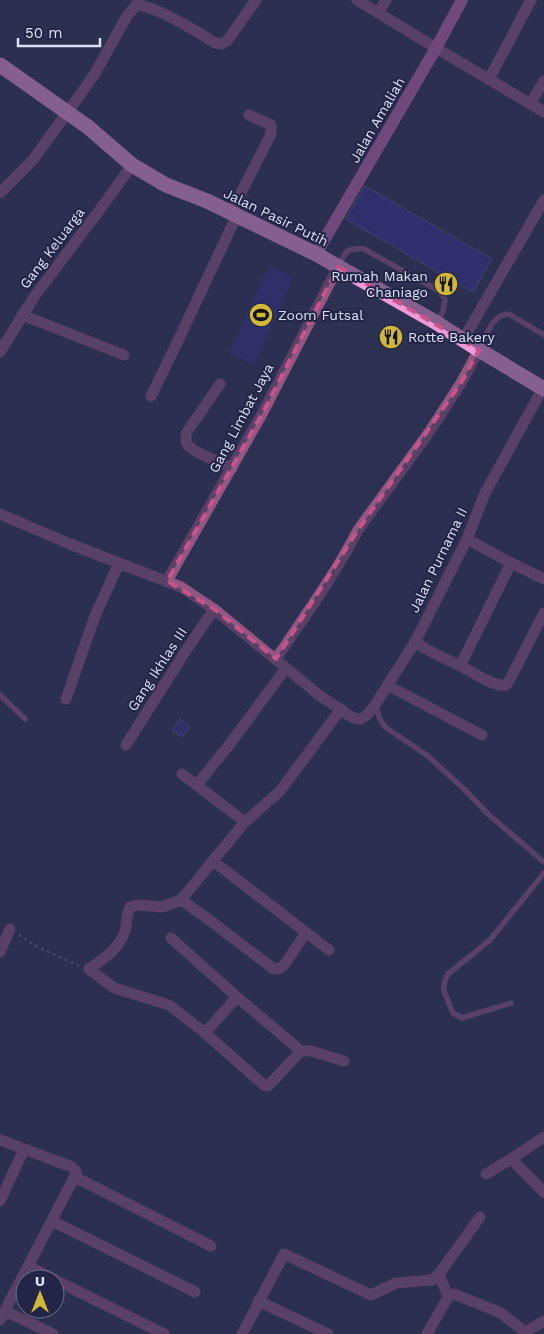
<svg xmlns="http://www.w3.org/2000/svg" width="544" height="1334" font-family="'Work Sans',sans-serif">
<style>
.green{fill:#313284}
.building{fill:#333093;stroke:#5e6389}
.lines{fill:none;stroke-linecap:round;stroke-linejoin:round}
.path{stroke:#717591;stroke-width:2;stroke-dasharray:2.5 4;stroke-linecap:butt}
.lane{stroke:#915681;stroke-width:5.5}
.street{stroke:#915681;stroke-width:11}
.secondary{stroke:#c466ad;stroke-width:12}
.highway{stroke:#f19ada;stroke-width:15}
.marked{fill:none;stroke:#ca5489;stroke-width:4;stroke-dasharray:10 6;stroke-linejoin:round}
.labels{text-anchor:middle;stroke-width:4;stroke-linejoin:round;paint-order:stroke}
.street-label{font-size:14px;fill:#dce0f5;stroke:#222546}
.poi-label{font-size:14px;fill:#dce0f5;stroke:#222546;text-anchor:start}
</style>
<rect width="100%" height="100%" fill="#2c3051"/>
<path class="green" d="M268,266L294,277L254,365L229,353Z"/>
<path class="building" d="M365,186L492,259L473,292L346,219Z
M180,719L190,726L182,737L172,731Z"/>
<g class="lines">
<path class="path" d="M19,935L36,946L79,966"/>
<path class="lane" d="M339,265C346,250 347,248 364,249L439,291L445,299L443,311L438,322
M480,348C487,335 492,314 509,314L544,335
M0,695L25,719
M375,705L380,719L385,727L428,756L465,790L489,815L544,862
M511,1003L462,1018L453,1013L444,991V984L446,978L448,974L490,940L544,873"/>
<path class="street" d="M357,0L436,48L544,112
M379,12L386,0
M489,79L531,0
M530,104L544,81
M0,193L32,161L67,113L94,75L127,16L136,5C152,4 200,33 215,43L221,44L227,41L256,0
M231,212L271,134V125L249,115
M22,315L124,355
M463,340L544,200
M0,352L34,297L104,204L132,165
M220,384L187,432C186,436 185,440 187,444C191,452 223,463 232,468
M151,396L176,345L237,215
M0,514L70,544L181,587L214,609L319,695L353,718L361,719L368,714L375,705L415,642L467,539L485,493L543,388
M467,539L511,563L544,579
M167,581L262,414L338,267
M415,642C431,653 447,659 464,668C475,673 487,683 500,685C503,686 505,685 507,684L510,679L544,613
M276,659C304,617 335,575 358,530L430,431L461,383L479,350
M460,666L511,563
M387,685L482,735
M66,699L95,616L119,563
M126,745L185,652L214,609
M182,774L245,822
M197,785L229,745L286,668
M213,861L329,950
M181,900L162,907L137,905L130,907C126,915 127,923 125,931C120,948 102,960 89,969L114,988L169,1005L205,1033L264,1085L268,1086L301,1051H311L344,1061
M306,933L284,965L278,969H274L204,916L181,900L243,824L280,791L341,709
M171,938L237,997L205,1033
M0,952L10,929
M237,997L301,1051
M544,1137L511,1159L544,1192
M0,1140L72,1167L76,1171V1174L0,1320
M486,1174L511,1159
M75,1177L211,1246
M0,1201L24,1149
M52,1221L195,1292
M28,1266L54,1279
M439,1274L448,1297
M55,1280L164,1334
M258,1301L328,1334
M5,1311L53,1334
M242,1334L284,1254L371,1295L396,1283L432,1280L439,1274L480,1217
M427,1334L448,1297L454,1294L501,1313L525,1332
M523,1334L525,1332L544,1321"/>
<path class="secondary" d="M316,254L436,48L462,0"/>
<path class="highway" d="M0,65L88,127L132,165L166,185L207,201L316,254L437,323L479,350L544,389"/>
</g>
<path d="M0 0H544V1334H0ZM338,267L479,350L461,383L358,530L276,659L214,609L167,581L262,414Z" fill="#2c3051" fill-opacity=".55" fill-rule="evenodd"/>
<path class="marked" d="M338,267L479,350L461,383L358,530L276,659L214,609L167,581L262,414Z"/>
<defs>
<g id="restaurant-disc" transform="scale(1.25)"><circle r="9.5" fill="#d1b736" stroke="#222546"/><path d="M-5-6h1v4h1v-4h1v4h1v-4h1v5L-1.5 .5V6h-2V.5L-5-1ZM5-6V6H3V1.5H1.5Q1.5-4 5-6Z" fill="#111"/></g>
<g id="stadium-disc" transform="scale(1.25)"><circle r="9.5" fill="#d1b736" stroke="#222546"/><path d="M0-5a6.5 5 0 1 0 0 10a6.5 5 0 1 0 0-10ZM-3.5-1.8h7v3.6h-7Z" fill="#111"/></g>
</defs>
<g fill-rule="evenodd">
<use href="#restaurant-disc" x="446" y="284"/>
<use href="#stadium-disc" x="261" y="315"/>
<use href="#restaurant-disc" x="391" y="337"/>
</g>
<g class="labels">
<g class="street-label">
<text transform="translate(377 120) rotate(-60)" y="5">Jalan Amaliah</text>
<text transform="translate(276 217) rotate(26)" y="5">Jalan Pasir Putih</text>
<text transform="translate(52 248) rotate(-53)" y="5">Gang Keluarga</text>
<text transform="translate(241 418) rotate(-62)" y="5">Gang Limbat Jaya</text>
<text transform="translate(438 560) rotate(-64)" y="5">Jalan Purnama II</text>
<text transform="translate(157 669) rotate(-57)" y="5">Gang Ikhlas III</text>
</g>
<g class="poi-label">
<text x="428" y="281" text-anchor="end">Rumah Makan<tspan x="428" dy="16">Chaniago</tspan></text>
<text x="278" y="320">Zoom Futsal</text>
<text x="408" y="342">Rotte Bakery</text>
</g>
</g>
<g transform="translate(40 1294)"><circle r="24" fill="#222546" stroke="#6c708c"/>
<path d="M0-4L9 19L0 12L-9 19Z" fill="#d1b736"/>
<text y="-8" font-size="14" font-weight="bold" text-anchor="middle" fill="#dce0f5">U</text>
</g>
<path d="M18 38v8h82v-8" fill="none" stroke="#dce0f5" stroke-width="2.5"/>
<text x="25" y="38" font-size="15" fill="#dce0f5" stroke="#222546" stroke-width="4" paint-order="stroke">50 m</text>
</svg>
